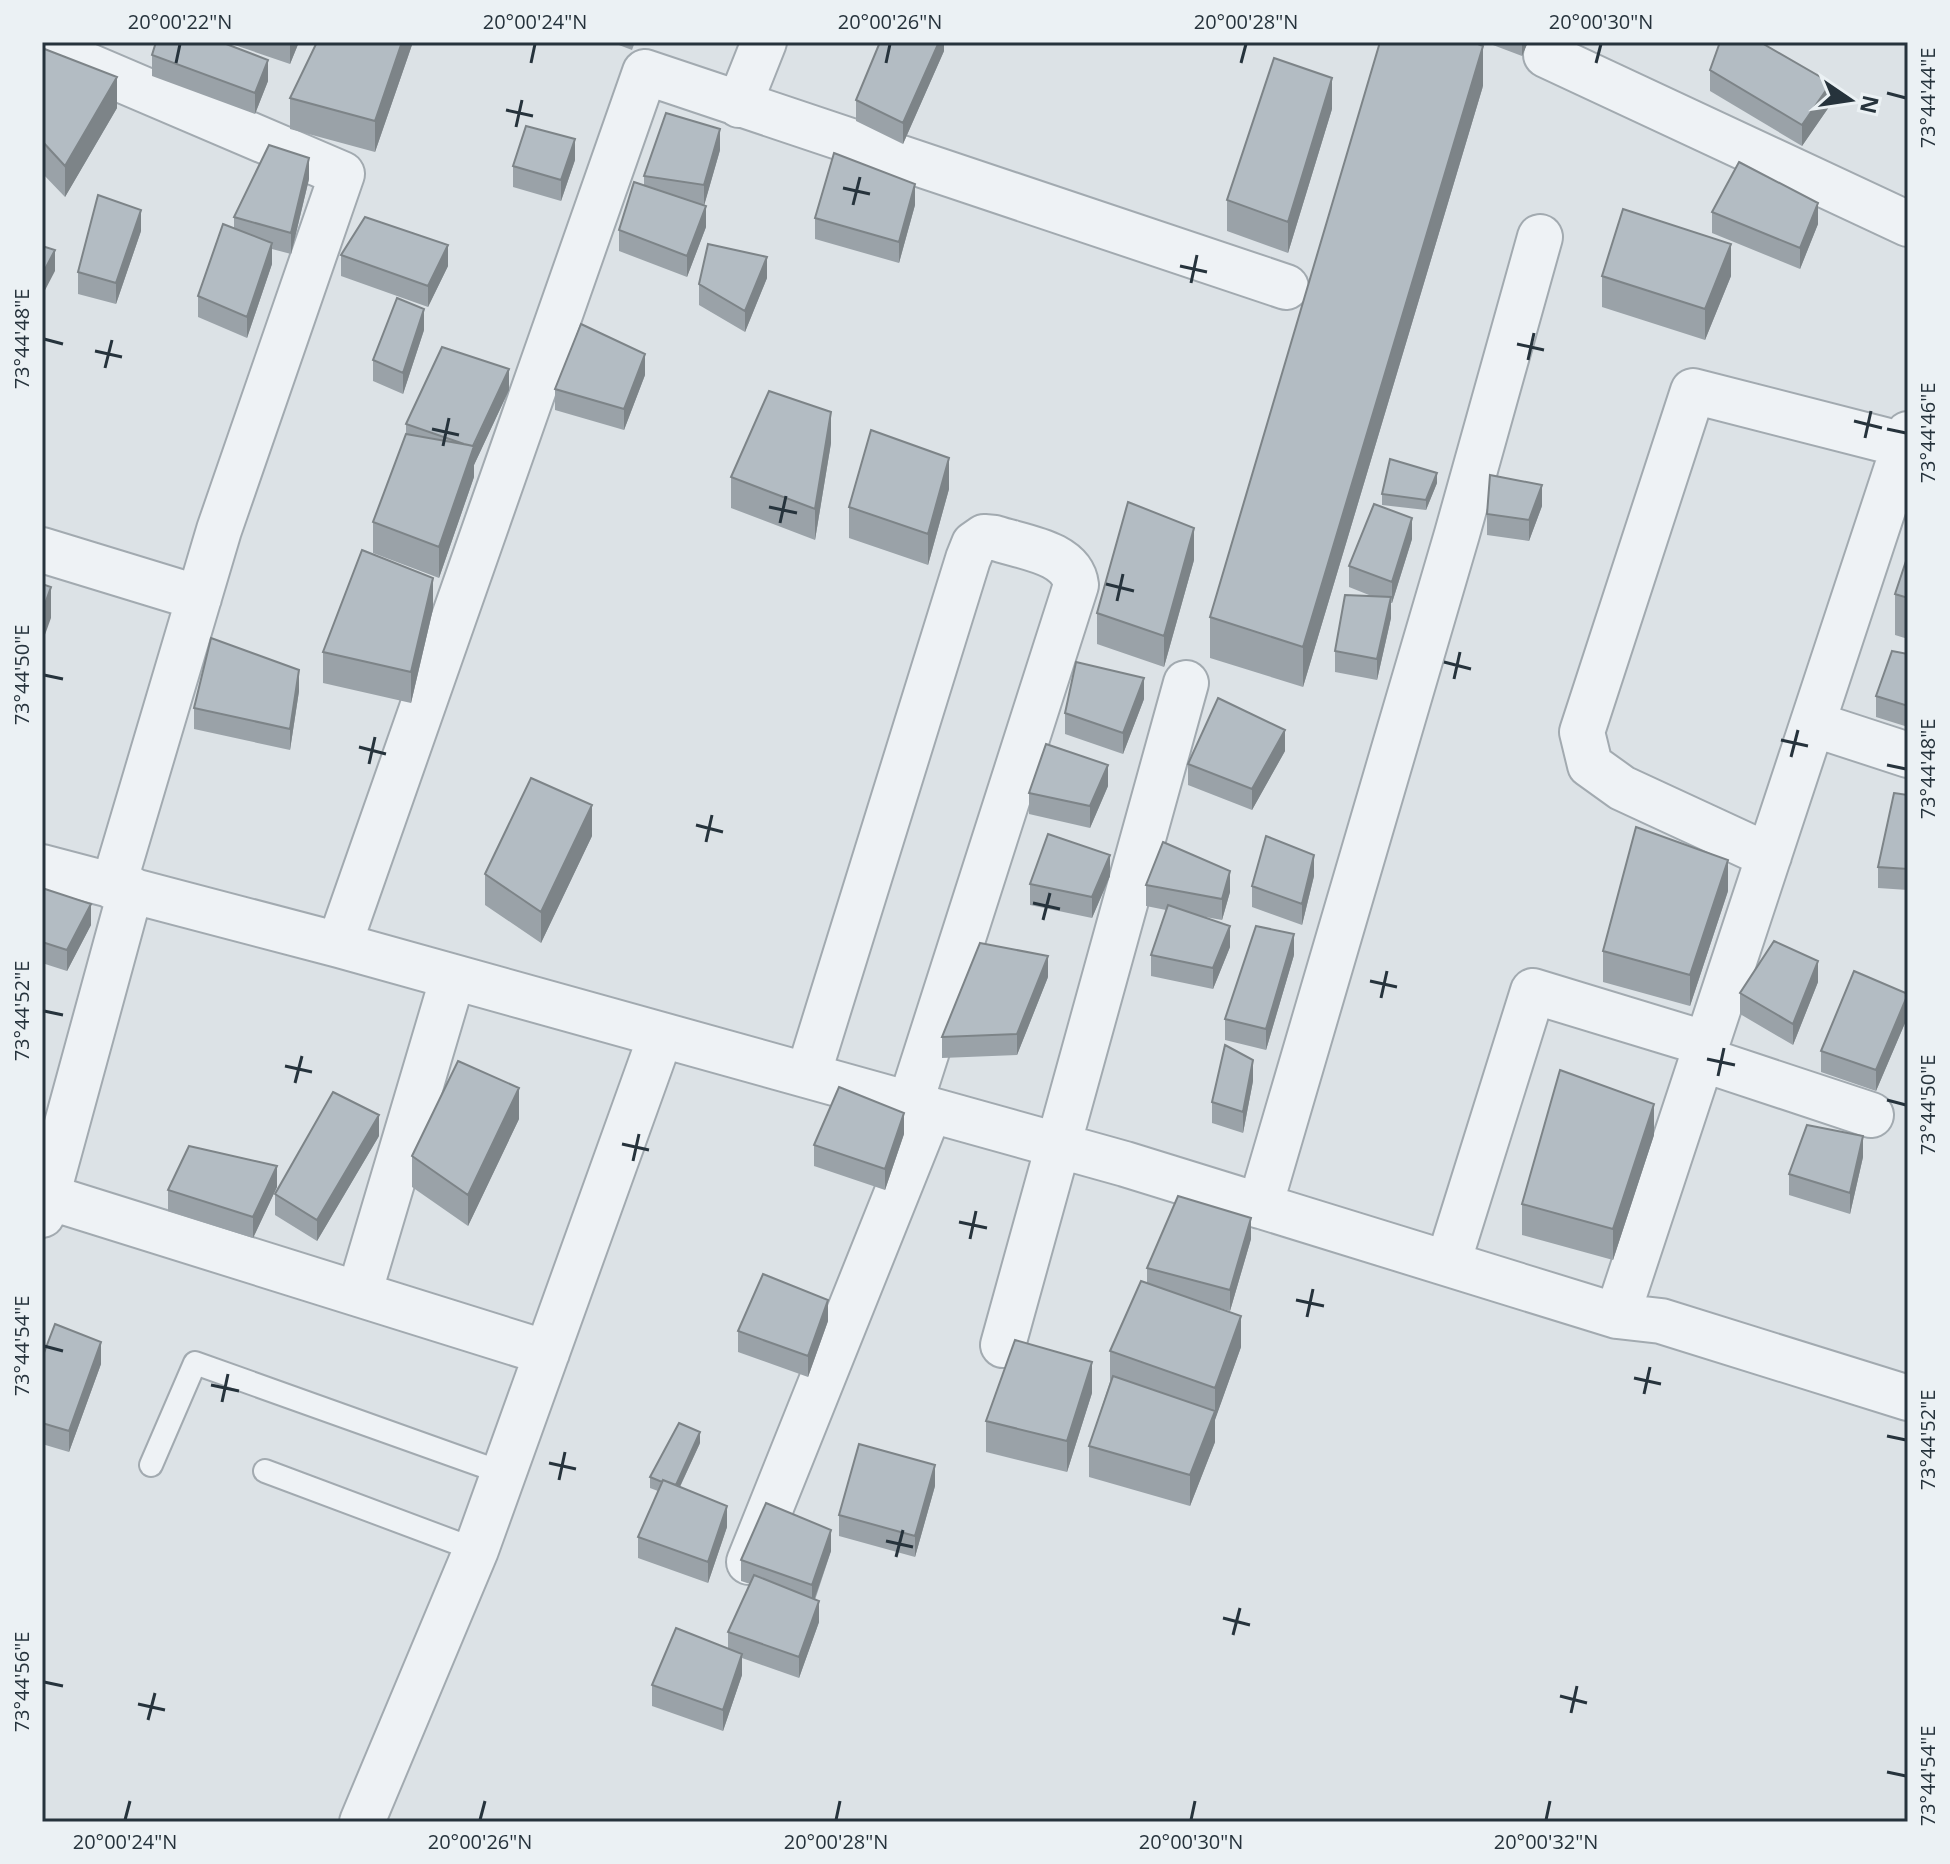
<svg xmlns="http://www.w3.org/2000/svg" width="1950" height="1864" font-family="'Open Sans',sans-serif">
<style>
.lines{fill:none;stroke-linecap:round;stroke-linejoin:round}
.lane-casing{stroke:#a2aab0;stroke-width:26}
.street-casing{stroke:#a2aab0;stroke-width:48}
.lane{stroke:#eef2f5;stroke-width:22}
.street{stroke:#eef2f5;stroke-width:44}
.wall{fill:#9aa2a8}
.shaded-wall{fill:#7d8488}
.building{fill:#b3bcc3;stroke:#7d8488;stroke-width:2}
.ticks{fill:none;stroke:#26333c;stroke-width:3}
.neatline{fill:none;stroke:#26333c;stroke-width:3}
.ticks-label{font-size:20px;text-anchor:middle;fill:#26333c}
</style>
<rect width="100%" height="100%" fill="#dce2e6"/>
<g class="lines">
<g class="lane-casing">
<path id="lane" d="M151,1465L195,1363L503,1473
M265,1471L476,1550"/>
</g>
<g class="street-casing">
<path id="street" d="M1552,42L1546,55L1908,224
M42,46L342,174L219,530L113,887
M739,105L764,42
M42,550L199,598
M1813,724L1908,755
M1769,856L1622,788L1590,765L1582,732L1693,391L1904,445
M42,867L339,945L1125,1164L1617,1316L1661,1321L1908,1398
M339,945L645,72L1286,287
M1702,1059L1871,1115
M808,1075L968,559L974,544L984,537L995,538C1022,547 1072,552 1076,585L910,1104
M42,1195L547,1353
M1260,1206L1457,534L1540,237
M42,1215L131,889
M1448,1263L1533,991L1707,1044
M359,1294L453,977
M1617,1316L1908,434
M1003,1345L1186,683
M749,1562L930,1110
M362,1822L476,1550L661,1035"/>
</g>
<use href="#lane" class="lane"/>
<use href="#street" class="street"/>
</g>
<path class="wall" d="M226,42H299L290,64Z
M413,42L375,152L290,129V98Z
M611,42H635L632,50Z
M944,42V51L903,144L856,121V100Z
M1485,42H1528L1522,56Z
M42,48L117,108L65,197L42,173Z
M152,55L268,81L255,114L152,76Z
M1710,70L1831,104L1802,146L1710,91Z
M1483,86L1303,687L1210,658V617Z
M1332,109L1288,253L1227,231V200Z
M720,150L704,205L706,227L687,277L619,251V230L644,185V176Z
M575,160L561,201L513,187V166Z
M309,179L291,254L272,249V264L247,338L198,317V296L234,229V217Z
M915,205L899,263L815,239V218Z
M1712,212L1818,224L1800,269L1712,233Z
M141,231L116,304L78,294V272Z
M341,255L448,266L428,307L341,276Z
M1602,276H1731L1705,340L1602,307Z
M767,278L745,332L699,305V284Z
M424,330L403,394L373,381V360Z
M645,375L624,430L555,410V389Z
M509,390L474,465V477L439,578L373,553V522L406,436V424Z
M831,443L815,540L731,508V477Z
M1437,483L1426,510L1382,505V494Z
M949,489L928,565L849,538V507Z
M1542,506L1529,541L1487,535V514Z
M1412,539L1392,603H1391V618L1377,680L1335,672V651L1374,597L1349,587V566Z
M1908,555V639L1895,635V594Z
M1194,560L1164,667L1097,644V613Z
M433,609L411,703L323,683V652Z
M1908,654V727L1876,717V696Z
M299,691L290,750L194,729V708Z
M1144,699L1123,754L1065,734V713Z
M1285,751L1252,810L1188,785V764Z
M1108,786L1090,828L1029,814V793Z
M1908,795V890L1878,888V867Z
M592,836L541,943L485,905V874Z
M1110,876L1092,918L1030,905V884Z
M1314,876L1302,925L1252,907V886Z
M1146,885L1230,892L1222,920L1200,916L1230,947L1213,989L1151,976V955L1166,910L1146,906Z
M42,888L91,925L67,971L42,963Z
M1728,891L1690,1006L1603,982V951Z
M1294,955L1266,1050L1225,1040V1019Z
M1048,977L1017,1055L942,1058V1037Z
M1818,982L1793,1045L1740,1014V993Z
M1908,994V1016L1876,1091L1821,1072V1051Z
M1253,1081L1243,1133L1212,1123V1102Z
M519,1119L468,1226L412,1187V1156Z
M904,1134L885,1190L814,1166V1145Z
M1654,1135L1613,1260L1522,1235V1204Z
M379,1136L317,1241L275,1215V1194Z
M1863,1157L1850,1214L1789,1195V1174Z
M277,1187L253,1238L168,1211V1190Z
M1251,1239L1230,1311L1209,1305L1241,1347L1215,1419V1442L1190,1506L1089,1477V1446L1110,1382V1351L1147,1283V1268Z
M828,1321L808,1377L738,1352V1331Z
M42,1358L101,1364L69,1452L42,1444Z
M1092,1393L1067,1472L986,1452V1421Z
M700,1443L680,1487L727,1527L708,1583L638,1558V1537L658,1491L650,1488V1477Z
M935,1486L915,1557L839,1536V1515Z
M831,1551L815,1600L819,1622L799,1678L742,1658V1675L723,1731L652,1706V1685L728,1648V1632L750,1584L741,1581V1560Z"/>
<path class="shaded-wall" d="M290,42H299L290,64Z
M402,42H413L375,152V121Z
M939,42H944V51L903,144V123Z
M1522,42H1528L1522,56Z
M1483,46V86L1303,687V647Z
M268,60V81L255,114V93Z
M117,77V108L65,197V166Z
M1332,78V109L1288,253V222Z
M1831,83V104L1802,146V125Z
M720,129V150L704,206V185Z
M575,139V160L561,201V180Z
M309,158V179L291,254V233Z
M915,184V205L899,263V242Z
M1818,203V224L1800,269V248Z
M706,206V227L687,277V256Z
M141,210V231L116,304V283Z
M272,243V264L247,338V317Z
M1731,244V276L1705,340V309Z
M448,245V266L428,307V286Z
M55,250V271L42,296V275Z
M767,257V278L745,332V311Z
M424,309V330L403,394V373Z
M645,354V375L624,430V409Z
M509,369V390L474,465V477L439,578V547L473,448Z
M831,412V443L815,540V509Z
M949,458V489L928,565V534Z
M1437,473V483L1426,510V500Z
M1542,485V506L1529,541V520Z
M1412,518V539L1392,603V582Z
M1194,528V560L1164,667V636Z
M433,578V609L411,703V672Z
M51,587V618L42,643V612Z
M1391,597V618L1377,680V659Z
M299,670V691L290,750V729Z
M1144,678V699L1123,754V733Z
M1285,730V751L1252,810V789Z
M1108,765V786L1090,828V806Z
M592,805V836L541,943V912Z
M1110,855V876L1092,918V897Z
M1314,855V876L1302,925V904Z
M1728,860V891L1690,1006V975Z
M1230,871V892L1222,920V899Z
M91,904V925L67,971V950Z
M1230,926V947L1213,989V968Z
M1294,934V955L1266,1050V1029Z
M1048,956V977L1017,1055V1034Z
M1818,961V982L1793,1045V1024Z
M1908,995V1016L1876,1091V1070Z
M1253,1060V1081L1243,1133V1112Z
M519,1088V1119L468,1226V1195Z
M1654,1104V1135L1613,1260V1229Z
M904,1113V1134L885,1190V1169Z
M379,1115V1136L317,1241V1220Z
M1863,1136V1157L1850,1214V1193Z
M277,1166V1187L253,1238V1217Z
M1251,1218V1239L1230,1311V1290Z
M828,1300V1321L808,1377V1356Z
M1241,1316V1347L1215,1420V1388Z
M101,1342V1364L69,1452V1431Z
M1092,1362V1393L1067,1472V1441Z
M1215,1411V1442L1190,1506V1475Z
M700,1432V1443L675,1497V1487Z
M935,1465V1486L915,1557V1536Z
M43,1475V1506L42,1509V1478Z
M727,1506V1527L708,1583V1562Z
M831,1530V1551L812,1606V1585Z
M819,1601V1622L799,1678V1657Z
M742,1654V1675L723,1731V1710Z"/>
<path class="building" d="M156,42H221L268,60L255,93L152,55Z
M317,42H402L375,121L290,98Z
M880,42H939L903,123L856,100Z
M1380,42H1473L1483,46L1303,647L1210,617Z
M1720,42H1760L1831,83L1802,125L1710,70Z
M42,48L117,77L65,166L42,141Z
M1274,58L1332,78L1288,222L1227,200Z
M666,113L720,129L704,185L644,176Z
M526,126L575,139L561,180L513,166Z
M269,145L309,158L291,233L234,217Z
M834,153L915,184L899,242L815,218Z
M1739,162L1818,203L1800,248L1712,212Z
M634,182L706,206L687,256L619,230Z
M98,195L141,210L116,283L78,272Z
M1623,209L1731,244L1705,309L1602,276Z
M365,217L448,245L428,286L341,255Z
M223,224L272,243L247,317L198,296Z
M708,244L767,257L745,311L699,284Z
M42,246L55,250L42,275Z
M397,298L424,309L403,373L373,360Z
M581,324L645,354L624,409L555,389Z
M442,347L509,369L473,446L464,444L406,424Z
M769,391L831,412L815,509L731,477Z
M871,430L949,458L928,534L849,507Z
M406,434L474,446L439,547L373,522Z
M1390,459L1437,473L1426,500L1382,494Z
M1490,475L1542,485L1529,520L1487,514Z
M1128,502L1194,528L1164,636L1097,613Z
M1374,504L1412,518L1392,582L1349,566Z
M362,550L433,578L411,672L323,652Z
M1908,555V598L1895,594Z
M42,584L51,587L42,612Z
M1345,595L1391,597L1377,659L1335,651Z
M211,638L299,670L290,729L194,708Z
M1892,651L1908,654V706L1876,696Z
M1076,662L1144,678L1123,733L1065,713Z
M1218,698L1285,730L1252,789L1188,764Z
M1046,744L1108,765L1090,806L1029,793Z
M531,778L592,805L541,912L485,874Z
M1894,793L1908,795V869L1878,867Z
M1636,827L1728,860L1690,975L1603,951Z
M1048,834L1110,855L1092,897L1030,884Z
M1266,836L1314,855L1302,904L1252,886Z
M1163,842L1230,871L1222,899L1146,885Z
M42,888L91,904L67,950L42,942Z
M1168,905L1230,926L1213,968L1151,955Z
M1256,926L1294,934L1266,1029L1225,1019Z
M1774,941L1818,961L1793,1024L1740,993Z
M980,943L1048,956L1017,1034L942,1037Z
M1854,971L1908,994L1876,1070L1821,1051Z
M1225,1045L1253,1060L1243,1112L1212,1102Z
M458,1061L519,1088L468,1195L412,1156Z
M1560,1070L1654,1104L1613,1229L1522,1204Z
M839,1087L904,1113L885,1169L814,1145Z
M333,1092L379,1115L317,1220L275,1194Z
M1807,1125L1863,1136L1850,1193L1789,1174Z
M189,1146L277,1166L253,1217L168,1190Z
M1178,1196L1251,1218L1230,1290L1147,1268Z
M763,1274L828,1300L808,1356L738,1331Z
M1141,1281L1241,1316L1215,1388L1110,1351Z
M55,1324L101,1342L69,1431L42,1423V1358Z
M1015,1340L1092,1362L1067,1441L986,1421Z
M1113,1376L1215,1411L1190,1475L1089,1446Z
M679,1423L700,1432L676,1485L663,1480L662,1482L650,1477Z
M859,1444L935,1465L915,1536L839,1515Z
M663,1480L727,1506L708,1562L638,1537Z
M766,1503L831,1530L812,1585L741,1560Z
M754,1575L819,1601L799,1657L728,1632Z
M676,1628L742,1654L723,1710L652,1685Z"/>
<path class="ticks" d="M176,63L180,44M531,63L535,44M886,63L890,44M1241,63L1246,44M1596,63L1601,44M1887,93L1906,98M506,110L533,116M516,127L522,100M843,188L870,194M853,205L860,177M1180,266L1207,272M1191,283L1197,255M44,339L63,344M1517,344L1544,350M95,351L122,357M1528,360L1534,333M105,368L112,340M1854,421L1882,428M432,429L459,435M1887,429L1906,433M1865,438L1871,411M443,446L449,418M769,507L797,513M780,523L786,496M1106,584L1134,591M1117,601L1123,574M1444,662L1471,669M44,675L63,679M1454,679L1460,652M1781,740L1808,746M359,747L386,754M1791,757L1798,730M369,764L375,737M1887,765L1906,769M696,825L723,832M706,842L712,815M1033,903L1060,909M1043,920L1050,893M1370,981L1397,987M1381,998L1387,971M44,1011L63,1015M1707,1059L1735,1065M285,1066L312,1072M1718,1076L1724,1048M295,1083L302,1056M1887,1100L1906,1105M622,1144L649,1150M633,1161L639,1134M959,1222L987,1228M970,1239L976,1211M1296,1300L1324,1306M1307,1317L1313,1289M44,1346L63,1351M1634,1378L1661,1384M211,1385L239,1391M1644,1394L1650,1367M222,1402L228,1374M1887,1436L1906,1440M549,1463L576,1469M559,1480L565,1452M886,1541L913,1547M896,1557L903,1530M1223,1618L1250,1625M1233,1635L1240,1608M44,1682L63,1686M1560,1696L1587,1703M138,1704L165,1710M1571,1713L1577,1686M148,1720L155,1693M1887,1772L1906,1776M125,1820L130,1801M480,1820L485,1801M836,1820L840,1801M1191,1820L1195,1801M1546,1820L1550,1801"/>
<rect width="1950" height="1864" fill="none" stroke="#ebf1f4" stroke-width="88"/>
<g transform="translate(1850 100) rotate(103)" stroke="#ebf1f4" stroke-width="6" paint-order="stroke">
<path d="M0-6L14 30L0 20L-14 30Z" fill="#26333c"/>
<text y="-12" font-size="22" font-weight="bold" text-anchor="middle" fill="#26333c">N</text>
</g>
<rect x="44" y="44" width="1862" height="1776" class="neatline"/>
<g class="ticks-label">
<text x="180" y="29">20°00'22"N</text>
<text x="535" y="29">20°00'24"N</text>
<text x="890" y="29">20°00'26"N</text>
<text x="1246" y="29">20°00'28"N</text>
<text x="1601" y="29">20°00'30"N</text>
<text transform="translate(1928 98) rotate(-90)" y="7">73°44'44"E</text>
<text transform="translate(22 339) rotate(-90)" y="7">73°44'48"E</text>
<text transform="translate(1928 433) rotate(-90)" y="7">73°44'46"E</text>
<text transform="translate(22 675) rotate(-90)" y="7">73°44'50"E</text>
<text transform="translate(1928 769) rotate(-90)" y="7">73°44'48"E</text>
<text transform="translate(22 1011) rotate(-90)" y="7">73°44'52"E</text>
<text transform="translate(1928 1105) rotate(-90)" y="7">73°44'50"E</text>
<text transform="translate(22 1346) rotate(-90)" y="7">73°44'54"E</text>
<text transform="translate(1928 1440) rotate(-90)" y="7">73°44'52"E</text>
<text transform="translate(22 1682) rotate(-90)" y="7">73°44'56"E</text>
<text transform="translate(1928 1776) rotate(-90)" y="7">73°44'54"E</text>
<text x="125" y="1849">20°00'24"N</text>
<text x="480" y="1849">20°00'26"N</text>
<text x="836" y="1849">20°00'28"N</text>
<text x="1191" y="1849">20°00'30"N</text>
<text x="1546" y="1849">20°00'32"N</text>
</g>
</svg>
